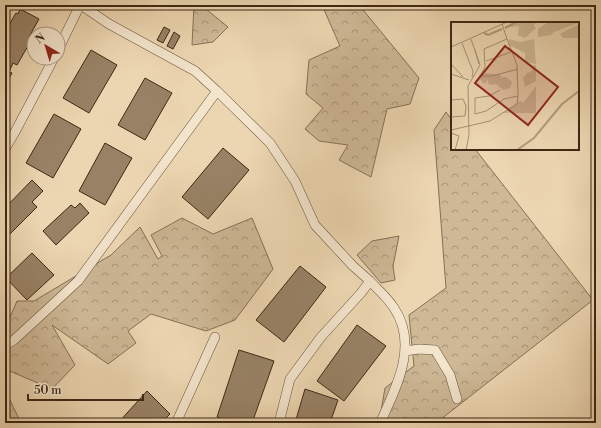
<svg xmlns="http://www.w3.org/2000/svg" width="601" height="428" font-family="'Libre Bodoni',serif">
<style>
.forest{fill:url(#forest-crowns);stroke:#867056}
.building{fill:#988266;stroke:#3d2815}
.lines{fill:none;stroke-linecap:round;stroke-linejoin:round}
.lane-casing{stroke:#69543c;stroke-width:10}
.lane{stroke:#f3e4cc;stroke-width:9}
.inset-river{fill:none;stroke:#b09b7c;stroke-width:2}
.inset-road{fill:none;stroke:#a69073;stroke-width:1}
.view{fill:#8f2418;fill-opacity:0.15;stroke:#8f2418;stroke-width:2}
.inset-edge{fill:none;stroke:#3d2815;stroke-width:2}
</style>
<defs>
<pattern id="forest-crowns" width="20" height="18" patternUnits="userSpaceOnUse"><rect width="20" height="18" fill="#ceb896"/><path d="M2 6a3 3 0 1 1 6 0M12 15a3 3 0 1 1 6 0" fill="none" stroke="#a89679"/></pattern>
</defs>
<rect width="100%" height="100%" fill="#ecd6b1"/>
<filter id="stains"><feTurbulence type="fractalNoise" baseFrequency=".005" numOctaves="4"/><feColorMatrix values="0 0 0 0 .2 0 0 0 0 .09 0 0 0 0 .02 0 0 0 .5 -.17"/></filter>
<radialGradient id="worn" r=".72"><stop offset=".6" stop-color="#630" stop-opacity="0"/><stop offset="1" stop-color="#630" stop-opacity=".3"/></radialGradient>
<path class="forest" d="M194,5H201L228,27L213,42L192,45Z
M322,5H359L419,78L410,104L387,109L371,177L339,160L348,145L319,141L305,129L323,108L306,94L309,60L340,46Z
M446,112L452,120V149H475L593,300L436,423H379L385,388L414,366L409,315L446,288L434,130Z
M182,218L213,234L252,218L273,269L235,320L206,331L151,314L128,331L136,343L108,364L52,325L75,365L52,389L5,369V329L17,301H34L111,255L140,227L158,259L162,256L151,235Z
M399,236L393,266L395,280L381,283L357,255L372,241Z
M5,390L21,423H5Z"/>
<path class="building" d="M20,9L39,19L29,37L32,39L17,65L13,63L9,72L12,73L5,86V45L9,38L5,35V32L16,13L18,14Z
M164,27L170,30L163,43L157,40Z
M174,32L180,36L173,49L167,46Z
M91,50L117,65L89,113L63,98Z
M145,78L172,93L145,140L118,125Z
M54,114L81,129L53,178L26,163Z
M105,143L132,158L105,205L79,191Z
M223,148L249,170L208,219L182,197Z
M32,180L43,191L32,202L37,207L5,239V208Z
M80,203L89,213L56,245L43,231L71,205L75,208Z
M32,253L54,275L27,300L6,278Z
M300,266L326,287L284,342L256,320Z
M357,325L386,346L344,401L317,381Z
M239,350L274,361L252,423H235L217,417Z
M305,389L338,400L330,423H295Z
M147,391L170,414L161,423H118Z"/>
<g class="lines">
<g class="lane-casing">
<path id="lane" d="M81,5L109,24L195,71L217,91L270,143L295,181L315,225L353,266L370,281L361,293L321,337L290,379L279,423
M58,50L80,5
M5,149L15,132L54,58
M370,281C377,289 388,298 394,308C419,345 396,388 380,423
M5,345L14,340L78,281L217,91
M405,351L419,349L435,350L450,375L457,399
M176,423L215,337"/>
</g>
<use href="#lane" class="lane"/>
</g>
<g transform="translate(451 22)">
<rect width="128" height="128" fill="#ecd6b1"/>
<path d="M66,0H85L83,4L85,6L74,16L67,13L68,4L54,6ZM97,0H127V1L103,10L100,13L87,15V7ZM128,2L127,16H112L109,12ZM58,17L69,20L83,17L85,42L74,40V31L58,23ZM82,43H85V59L74,65L72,56L77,50L80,51ZM35,51L50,53V57L51,55H55L61,60L59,66L52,68L45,62L38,63L36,57L35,61H32L28,55ZM85,64V91H53L68,79L73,80Z" fill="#ceb896"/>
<path class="inset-river" d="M54,6L65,0M33,11L37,13L51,7M66,128L83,116L111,82L128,69"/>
<path class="inset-road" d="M51,2L56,17M11,21L22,49L21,55M0,25L56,0M24,28L28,42M35,39L60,30M0,42L12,55M0,52L18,58M28,54H41L67,47M29,54L34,45L33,27L56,17L66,43L67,74L53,77L35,89L24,92V76L38,74L49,68M0,78L12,77L15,84L14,94L0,95M0,108L39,99L66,82L67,74M0,111L8,114L4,128M15,128L18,113L17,64L29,43L20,17"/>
<path class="view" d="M54,24L107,65L77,103L24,61Z"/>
<rect width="128" height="128" class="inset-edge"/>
</g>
<rect width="601" height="428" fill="none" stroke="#ecd6b1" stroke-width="20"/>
<rect x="6" y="6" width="589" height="416" fill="none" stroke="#3d2815" stroke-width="2"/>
<rect x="10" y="10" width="581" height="408" fill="none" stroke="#3d2815"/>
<g transform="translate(46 46) rotate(322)"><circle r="19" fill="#f3e4cc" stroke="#aa9983"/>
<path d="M0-3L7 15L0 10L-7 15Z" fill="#8f2418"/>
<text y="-6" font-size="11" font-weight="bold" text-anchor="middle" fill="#3d2815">N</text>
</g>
<path d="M28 394v6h115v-6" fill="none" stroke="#3d2815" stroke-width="2"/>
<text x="34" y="394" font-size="12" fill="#3d2815" stroke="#f3e4cc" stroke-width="3" paint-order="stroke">50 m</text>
<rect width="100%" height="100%" filter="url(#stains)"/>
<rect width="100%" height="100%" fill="url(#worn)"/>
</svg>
